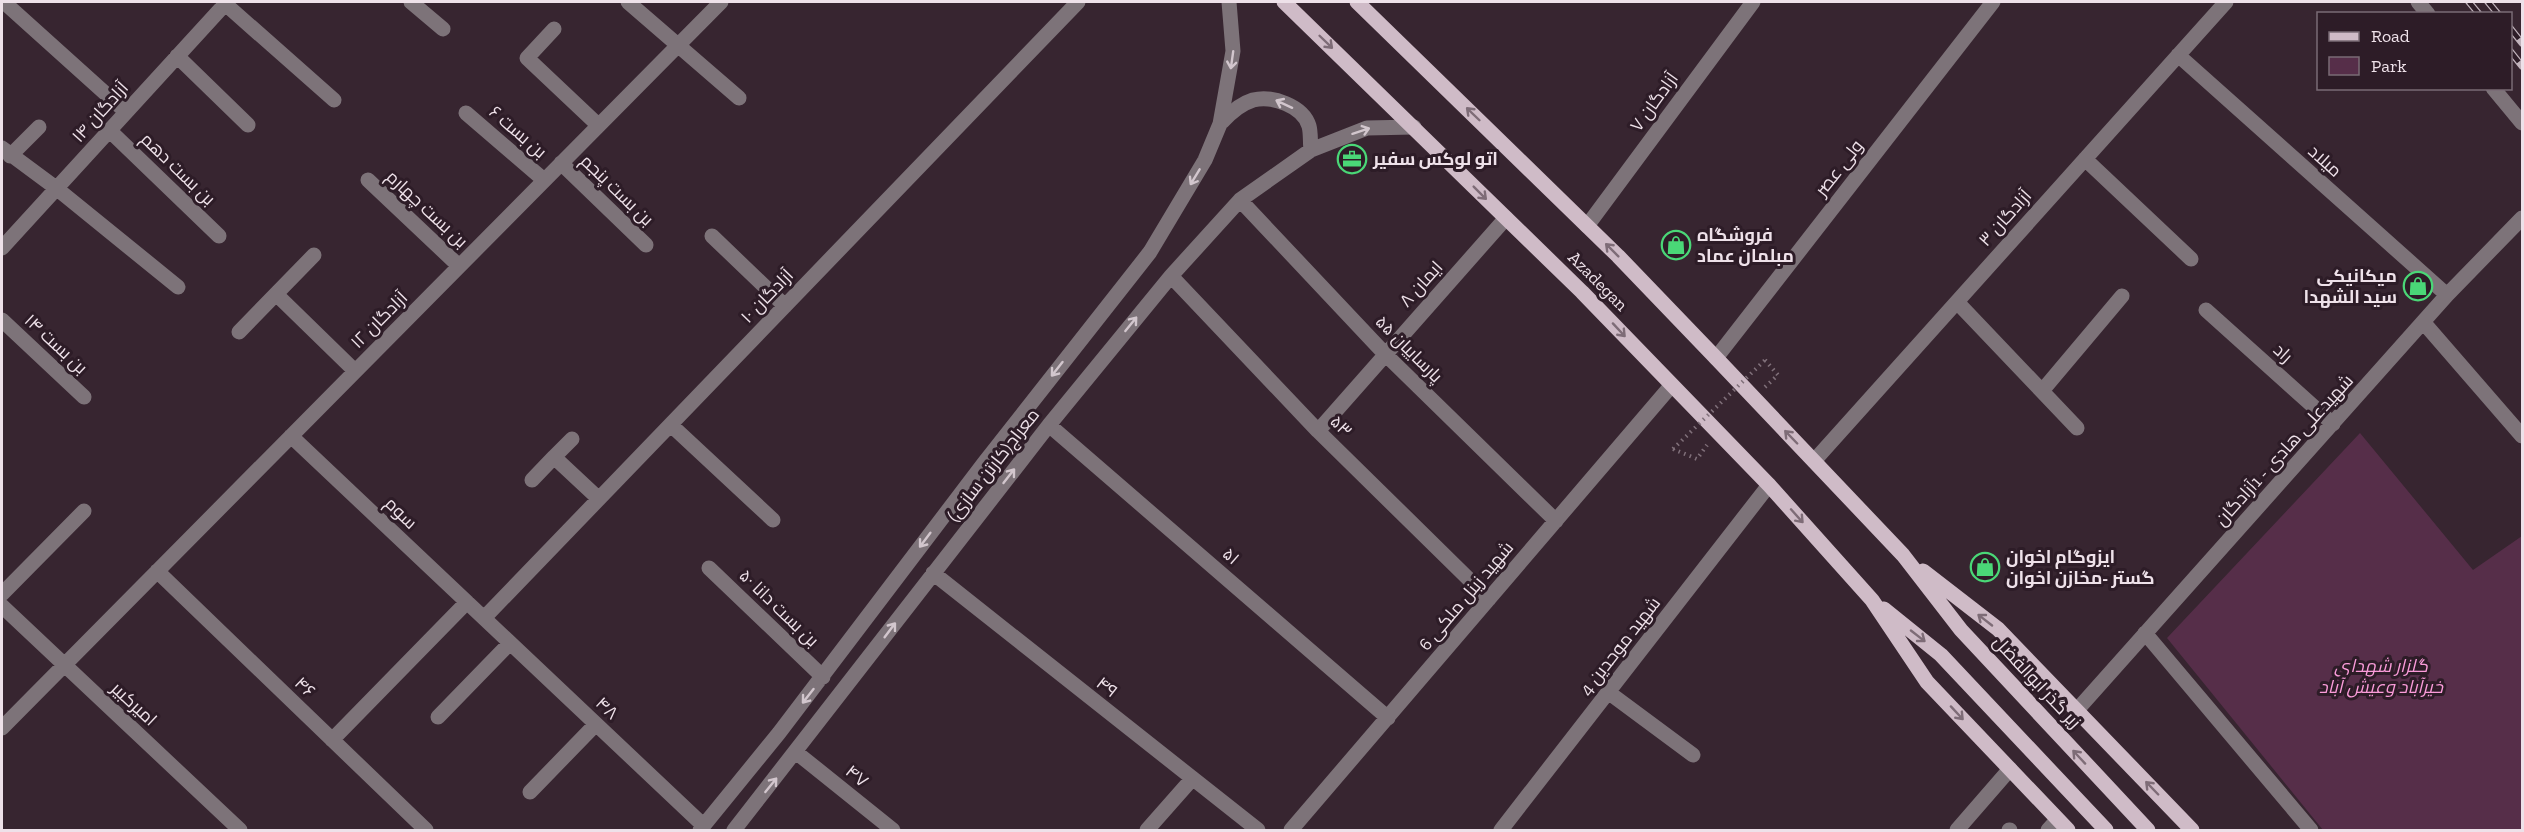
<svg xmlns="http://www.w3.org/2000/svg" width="2524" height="832" font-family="'Zilla Slab',Cairo,serif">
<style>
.green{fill:#562e49}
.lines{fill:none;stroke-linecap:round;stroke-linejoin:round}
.path{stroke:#80707a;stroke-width:4;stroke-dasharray:1.5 4.5;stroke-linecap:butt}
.minor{stroke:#7d7379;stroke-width:15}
.major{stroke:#cfbbc7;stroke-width:15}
.rail-casing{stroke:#c1b3bc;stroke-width:7}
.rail{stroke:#2d1c27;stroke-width:4.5;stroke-dasharray:14;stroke-linecap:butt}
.path-bridge{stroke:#80707a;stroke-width:4;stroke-dasharray:1.5 4.5;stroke-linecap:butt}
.oneway{stroke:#7e6c77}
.oneway2{stroke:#d2c6cd}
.labels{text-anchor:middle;stroke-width:6;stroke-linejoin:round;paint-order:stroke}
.street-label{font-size:18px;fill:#eee1e9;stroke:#2d1c27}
.poi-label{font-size:18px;font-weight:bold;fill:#eee1e9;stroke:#2d1c27;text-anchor:start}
.park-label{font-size:18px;font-style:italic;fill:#fa9bd9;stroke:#2d1c27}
</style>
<rect width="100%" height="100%" fill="#372530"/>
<path class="green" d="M2360,433L2473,570L2522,536V830H2323L2167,638Z"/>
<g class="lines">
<path class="path" d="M1765,387L1778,375L1765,360
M1673,449L1697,459L1707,445"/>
<path class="minor" d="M223,2L334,100
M411,2L443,29
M628,2L739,98
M2418,2L2428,14
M6,4L126,112
M554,29L527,58L598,125
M2178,55L2447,295
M177,56L248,125
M2493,88L2522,123
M466,113L544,180
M1222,122C1231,112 1240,104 1253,100C1272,95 1303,106 1309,126C1311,133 1310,143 1311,150
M109,130L219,236
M2,148L56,188L178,287
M10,156L39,127
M2085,159L2191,259
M561,163L646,245
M368,180L459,266
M1240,200L1385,354L1556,521
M1587,226L1753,2
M712,236L785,306
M2,248L227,2
M1171,276L1318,431L1489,599
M276,294L355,371
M1957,302L2077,428
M2206,310L2333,424
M2,320L84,397
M2424,323L2522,436
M239,332L314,255
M1716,358L1993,2
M2042,391L2122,296
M671,425L773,520
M1049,425L1388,718
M1318,431L1506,218
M291,436L704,826
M572,439L554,457L599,499
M1814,461L2226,2
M532,480L554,457
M709,568L823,677
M157,571L426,830
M933,573L1258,830
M2,594L84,511
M2,606L240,830
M484,618L1078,2
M2145,633L2311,830
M1608,692L1693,755
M2077,710L2447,295L2522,218
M438,717L510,643
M2,728L721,2
M332,740L467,602
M797,753L893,830
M530,792L596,724
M700,830L779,733L984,463L1150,252L1205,160L1220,124L1233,51L1229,2
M734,830L1049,425L1171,276L1240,200L1311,150L1367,128L1414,127
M1147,830L1192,779
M1291,830L1671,386
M1501,830L1769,485
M1957,830L2010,769
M2009,830H2010
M2048,830L2057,820"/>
<path class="major" d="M1284,2L1582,292L1769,485L1872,600L1927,682L2068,830
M1357,2L1618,256L1716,358L1903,555L1961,630L2148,830
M1923,571L1998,629L2192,830
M1884,609L1941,655L2106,830"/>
<g class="rail-casing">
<path id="rail" d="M2469,2L2479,14
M2488,2L2498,14
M2510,28L2522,43
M2510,51L2522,66"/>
</g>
<use href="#rail" class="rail"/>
<path class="path-bridge" d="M1673,449L1765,360"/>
</g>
<defs><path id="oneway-shaft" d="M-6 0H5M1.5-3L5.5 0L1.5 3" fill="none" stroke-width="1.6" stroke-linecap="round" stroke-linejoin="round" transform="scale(1.5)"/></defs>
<g class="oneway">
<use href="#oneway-shaft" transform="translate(1326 42) rotate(44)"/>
<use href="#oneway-shaft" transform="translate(1473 114) rotate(-136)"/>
<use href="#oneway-shaft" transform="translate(1480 193) rotate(45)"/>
<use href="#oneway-shaft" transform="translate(1612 250) rotate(-135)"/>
<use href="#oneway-shaft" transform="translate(1619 330) rotate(47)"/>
<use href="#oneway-shaft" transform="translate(1791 437) rotate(-134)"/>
<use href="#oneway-shaft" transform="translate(1797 516) rotate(48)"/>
<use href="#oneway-shaft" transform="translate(1985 620) rotate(-142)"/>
<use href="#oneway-shaft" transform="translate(1918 636) rotate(38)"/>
<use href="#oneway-shaft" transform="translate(1957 713) rotate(47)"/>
<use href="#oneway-shaft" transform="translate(2079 757) rotate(-133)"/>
<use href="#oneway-shaft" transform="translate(2152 788) rotate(-134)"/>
</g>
<g class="oneway2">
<use href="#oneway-shaft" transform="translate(1232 60) rotate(98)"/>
<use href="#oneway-shaft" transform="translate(1284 104) rotate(-155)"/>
<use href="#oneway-shaft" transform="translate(1361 131) rotate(-18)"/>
<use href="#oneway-shaft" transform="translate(1195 177) rotate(121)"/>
<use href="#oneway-shaft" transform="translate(1131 324) rotate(-51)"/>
<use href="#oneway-shaft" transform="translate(1057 369) rotate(128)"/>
<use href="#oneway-shaft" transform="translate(1009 476) rotate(-52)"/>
<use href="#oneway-shaft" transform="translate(925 540) rotate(127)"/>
<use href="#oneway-shaft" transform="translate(890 630) rotate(-53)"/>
<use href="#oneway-shaft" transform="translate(808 696) rotate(128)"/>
<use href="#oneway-shaft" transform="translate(771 785) rotate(-51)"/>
</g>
<defs>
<g id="office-ring" transform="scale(1.5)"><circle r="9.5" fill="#2d1c27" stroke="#4ad777" stroke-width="1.5"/><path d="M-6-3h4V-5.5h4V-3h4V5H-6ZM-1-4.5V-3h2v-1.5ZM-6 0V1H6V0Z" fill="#4ad777"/></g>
<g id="shop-ring" transform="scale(1.5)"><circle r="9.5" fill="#2d1c27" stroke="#4ad777" stroke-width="1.5"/><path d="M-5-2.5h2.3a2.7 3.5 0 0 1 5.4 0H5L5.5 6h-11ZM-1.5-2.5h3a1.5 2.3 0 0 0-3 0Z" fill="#4ad777"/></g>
</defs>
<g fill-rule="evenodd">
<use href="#office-ring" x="1352" y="159"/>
<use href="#shop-ring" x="1676" y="245"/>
<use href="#shop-ring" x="2418" y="286"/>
<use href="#shop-ring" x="1985" y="567"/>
</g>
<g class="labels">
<g class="street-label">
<text transform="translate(1654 102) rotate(-54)" y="6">۷ آزادگان</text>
<text transform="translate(100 112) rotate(-48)" y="6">۱۴ آزادگان</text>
<text transform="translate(518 132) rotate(41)" y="6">بن بست ۶</text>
<text transform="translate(2325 161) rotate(42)" y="6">میلاد</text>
<text transform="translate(1839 168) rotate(-52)" y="6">ولی عصر</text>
<text transform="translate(178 169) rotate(44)" y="6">بن بست دهم</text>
<text transform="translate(617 190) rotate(44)" y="6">بن بست پنجم</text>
<text transform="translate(427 209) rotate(43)" y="6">بن بست چهارم</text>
<text transform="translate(2005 218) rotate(-48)" y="6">۳ آزادگان</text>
<text transform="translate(1598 281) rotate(45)" y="6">Azadegan</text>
<text transform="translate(1421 284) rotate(-48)" y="6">۸ ایمان</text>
<text transform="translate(767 296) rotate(-46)" y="6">۱۰ آزادگان</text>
<text transform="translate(379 320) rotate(-45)" y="6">۱۲ آزادگان</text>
<text transform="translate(56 344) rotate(43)" y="6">بن بست ۱۴</text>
<text transform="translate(1409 349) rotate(45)" y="6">پارساییان ۵۵</text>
<text transform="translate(2283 353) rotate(42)" y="6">راد</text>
<text transform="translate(1341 426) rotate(45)" y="6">۵۳</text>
<text transform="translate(2284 450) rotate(-48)" y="6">شهیدعلی هادی - 1آزادگان</text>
<text transform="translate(993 465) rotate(-52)" y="6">معراج(کارتن سازی)</text>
<text transform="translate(401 513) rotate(44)" y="6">سوم</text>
<text transform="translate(1231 556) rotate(41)" y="6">۵۱</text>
<text transform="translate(1466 596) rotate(-50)" y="6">6 شهید زینل ملکی</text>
<text transform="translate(779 608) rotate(44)" y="6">بن بست دانا ۵۰</text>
<text transform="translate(1620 646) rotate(-52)" y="6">4 شهید موحدین</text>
<text transform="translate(2037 682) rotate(47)" y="6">زیر گذر ابوالفضل</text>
<text transform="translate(305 687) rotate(44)" y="6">۴۶</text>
<text transform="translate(1107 687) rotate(38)" y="6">۴۹</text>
<text transform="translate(134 704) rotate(43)" y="6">امیرکبیر</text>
<text transform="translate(607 708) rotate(43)" y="6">۴۸</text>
<text transform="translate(857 776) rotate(39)" y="6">۴۷</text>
</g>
<g class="poi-label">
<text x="1373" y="165">اتو لوکس سفیر</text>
<text x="1697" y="241">فروشگاه<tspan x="1697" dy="21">مبلمان عماد</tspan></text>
<text x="2397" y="282" text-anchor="end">میکانیکی<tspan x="2397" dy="21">سید الشهدا</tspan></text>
<text x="2006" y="563">ایزوگام اخوان<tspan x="2006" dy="21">گستر -مخازن اخوان</tspan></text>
</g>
<g class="park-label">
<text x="2381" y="672">گلزار شهدای<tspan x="2381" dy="21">خیرآباد وعیش آباد</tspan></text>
</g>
</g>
<rect width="2524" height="832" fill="none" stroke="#eee1e9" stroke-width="6"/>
<rect x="2317" y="12" width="195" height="78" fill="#2d1c27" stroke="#7a6b75" stroke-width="1.5"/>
<rect x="2329" y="32" width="30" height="9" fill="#cfbbc7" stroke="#7a6b75" stroke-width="1.5"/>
<text x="2371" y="42" font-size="18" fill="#eee1e9">Road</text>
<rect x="2329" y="57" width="30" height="18" fill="#562e49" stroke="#7a6b75" stroke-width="1.5"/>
<text x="2371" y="72" font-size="18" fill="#eee1e9">Park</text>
</svg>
